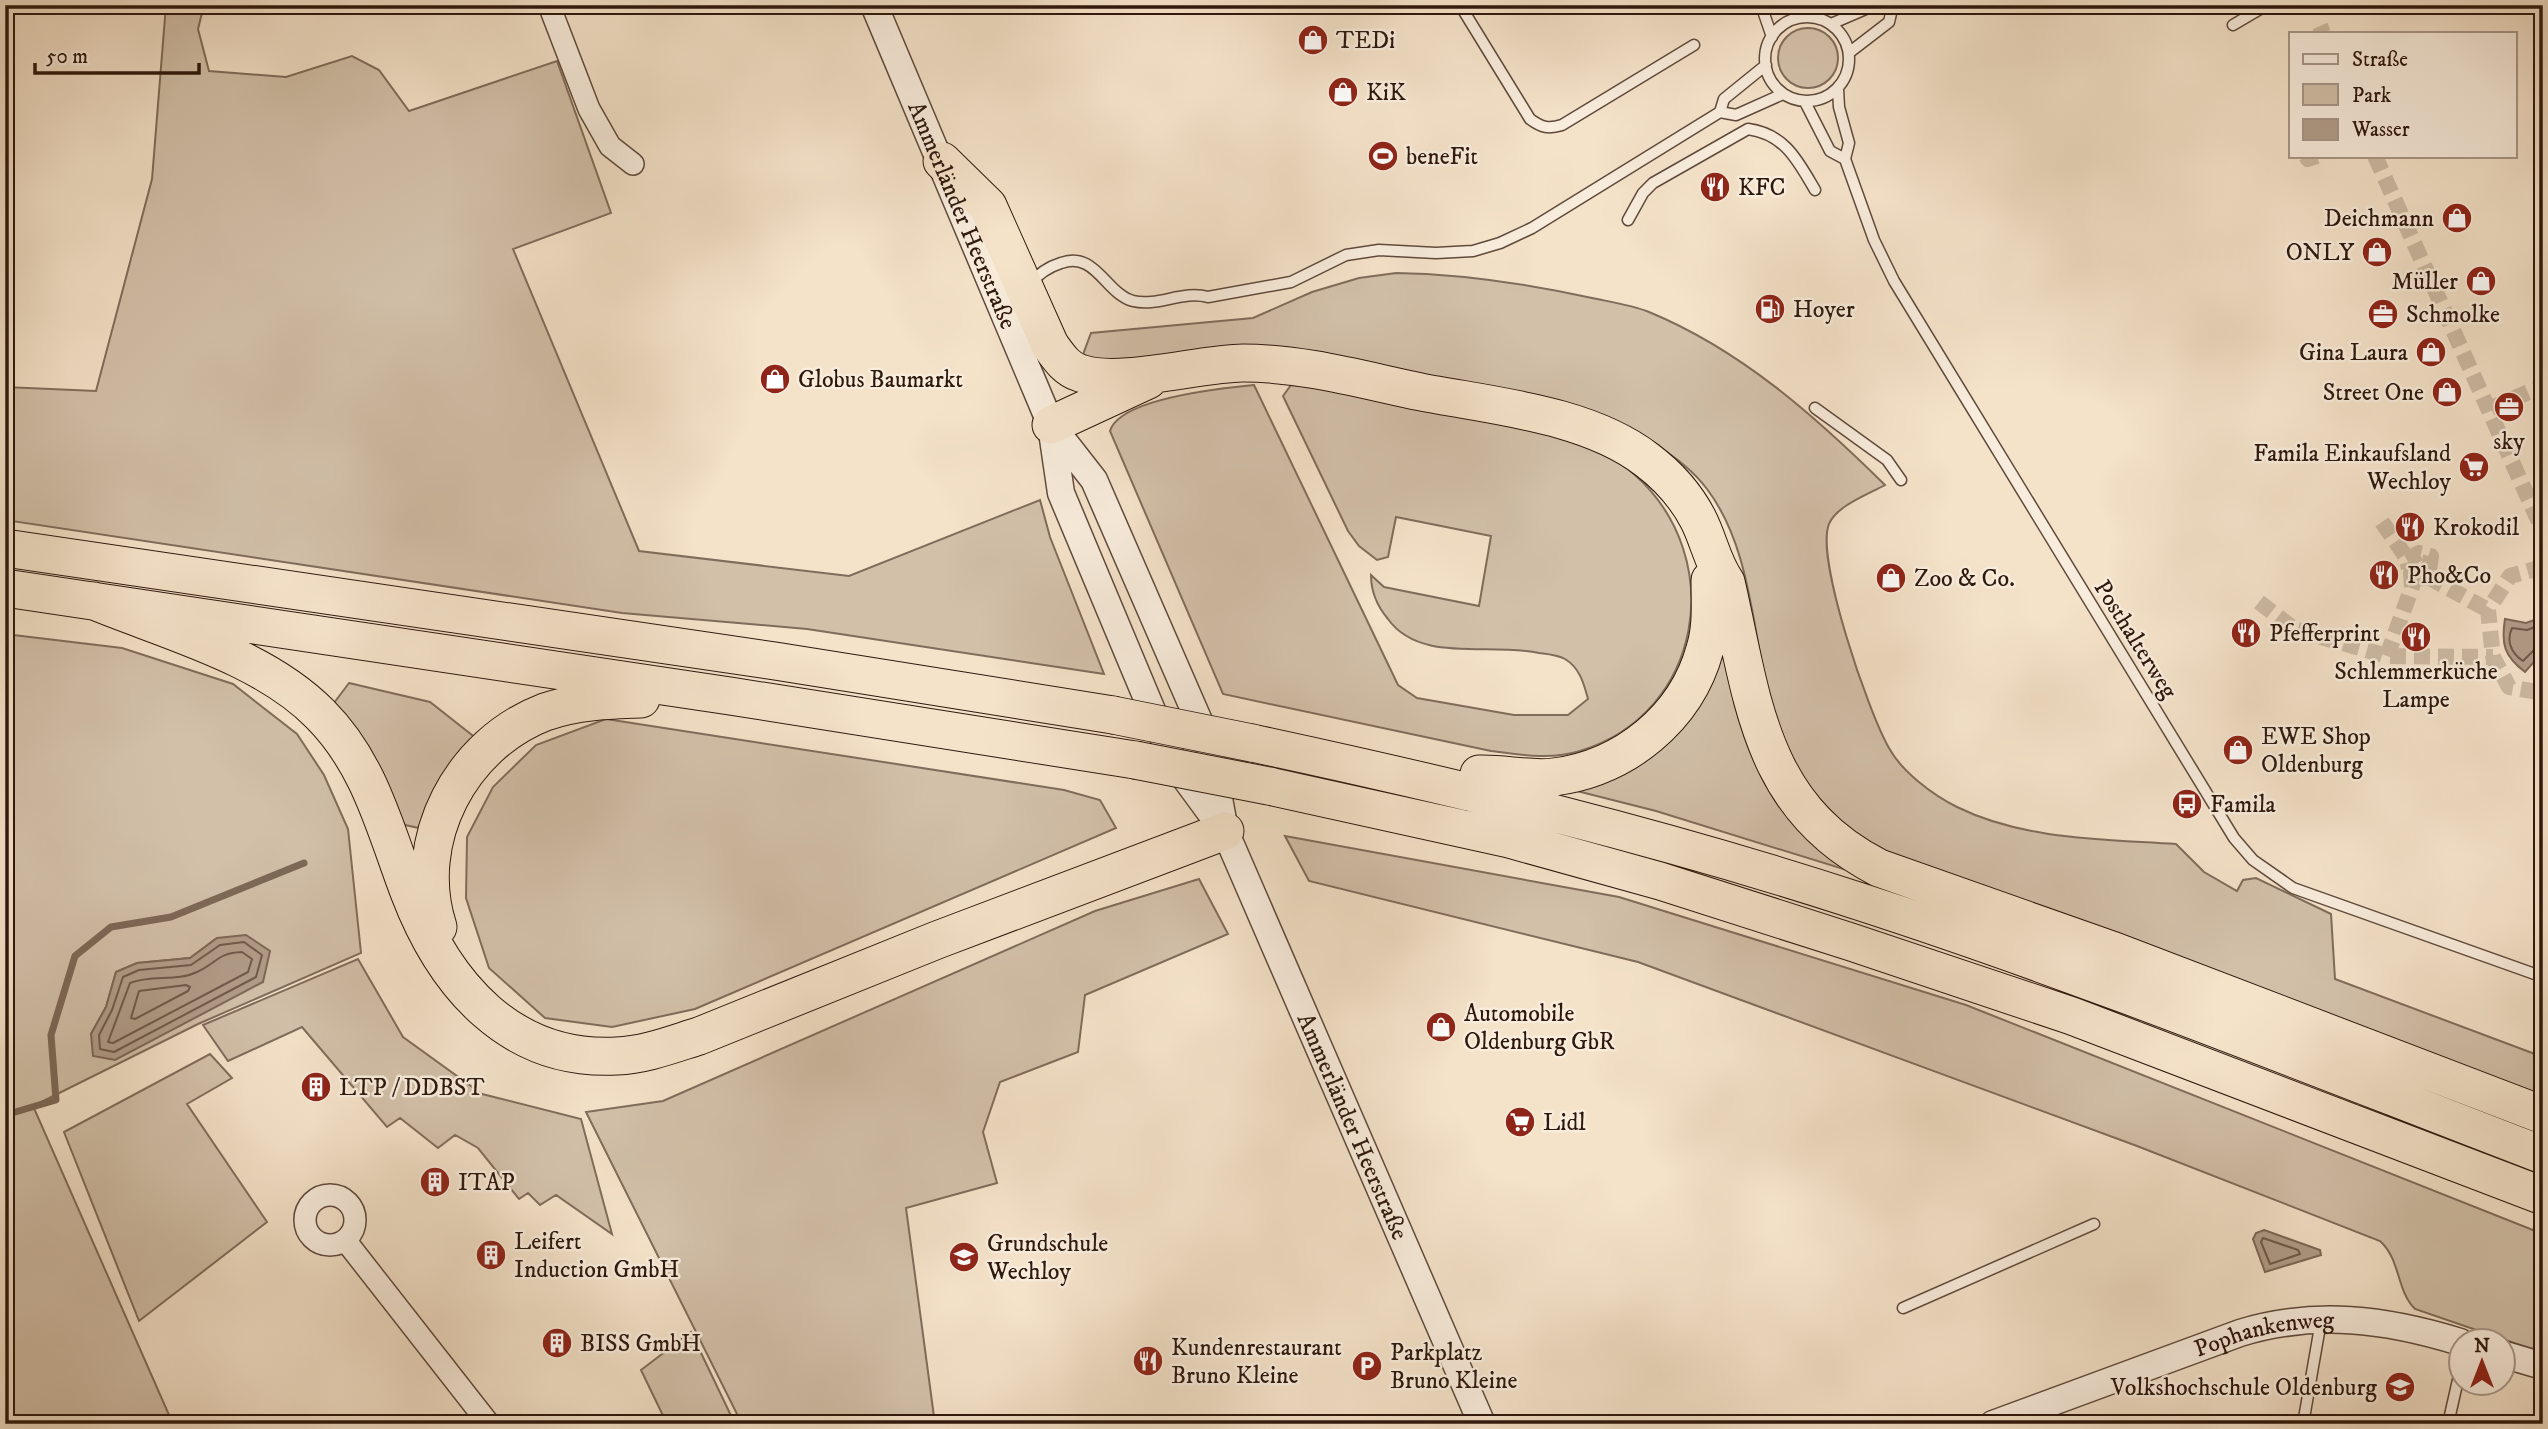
<svg xmlns="http://www.w3.org/2000/svg" width="2548" height="1429" font-family="'IM FELL DW Pica',serif">
<style>
.green{fill:#d2c0a9;stroke:#806c5b;stroke-width:2;fill-rule:evenodd}
.water{fill:#b19d89;stroke:#7d6857;stroke-width:2}
.lines{fill:none;stroke-linecap:round;stroke-linejoin:round}
.shore{stroke:#705a4b;stroke-width:2}
.stream{stroke:#7d6857;stroke-width:7}
.pedestrian-tunnel{stroke:#ccbaa3;stroke-width:16;stroke-dasharray:16 8;stroke-linecap:butt}
.service-casing{stroke:#604a3c;stroke-width:13}
.minor-casing{stroke:#604a3c;stroke-width:24}
.tertiary-casing{stroke:#604a3c;stroke-width:29}
.motorway-casing{stroke:#2e180d;stroke-width:39}
.service{stroke:#f8ecdc;stroke-width:10}
.minor{stroke:#f8ecdc;stroke-width:21}
.tertiary{stroke:#f8ecdc;stroke-width:26}
.motorway{stroke:#f4e2c9;stroke-width:37}
.motorway-bridge-casing{stroke:#2e180d;stroke-width:39;stroke-linecap:butt}
.motorway-bridge{stroke:#f4e2c9;stroke-width:37}
.labels{text-anchor:middle;stroke-width:5;stroke-linejoin:round;paint-order:stroke}
.poi-label{font-size:24px;fill:#2e180d;stroke:#f8ecdc;text-anchor:start}
.street-label{font-size:24px;fill:#2e180d;stroke:#f8ecdc}
</style>
<rect width="100%" height="100%" fill="#f4e2c9"/>
<filter id="stains"><feTurbulence type="fractalNoise" baseFrequency=".00286" numOctaves="4"/><feColorMatrix values="0 0 0 0 .2 0 0 0 0 .09 0 0 0 0 .02 0 0 0 .5 -.17"/></filter>
<radialGradient id="worn" r=".72"><stop offset=".6" stop-color="#630" stop-opacity="0"/><stop offset="1" stop-color="#630" stop-opacity=".3"/></radialGradient>
<path class="green" d="M166,5H204L198,29L209,71L286,77L352,56L379,70L409,111L557,61L611,213L513,249L639,551L849,576L1040,500L1050,537L1104,674L807,629L622,613L5,520V387L96,391L152,179Z
M1778 58a30 30 0 1 1 60 0a30 30 0 1 1-60 0Z
M1396,273C1462,274 1528,284 1592,298C1611,302 1632,305 1649,312C1741,350 1815,416 1885,485C1869,494 1836,506 1829,524C1815,558 1869,714 1889,748C1902,772 1933,795 1957,807C2024,840 2103,839 2176,844L2204,872L2237,891L2243,880L2256,878L2331,914L2335,979L2543,1057V1099L1871,848C1836,818 1802,786 1784,743C1750,663 1760,559 1707,489C1677,450 1630,431 1587,412L1081,360L1091,333L1253,318L1312,292L1359,278Z
M1254,385L1398,685L1417,698L1514,715H1568L1588,699C1584,684 1580,668 1565,659C1558,655 1547,654 1539,653C1491,642 1420,664 1388,619C1377,606 1371,593 1371,575L1384,587L1479,606L1491,536L1396,517L1388,557L1377,560L1359,546L1348,531L1283,396L1291,385C1340,387 1388,401 1437,411C1501,424 1585,429 1635,475C1728,558 1703,714 1580,751C1551,760 1521,755 1491,751L1223,694L1110,431C1120,398 1223,388 1254,385Z
M5,634L122,648L233,684L297,734L324,775L348,829L361,953L198,1024L33,1106L173,1424H5ZM217,938L91,1034L106,1007L116,972L137,963L190,958Z
M1718,634L1743,703L1869,877L1656,811L1565,788L1597,774Z
M349,683L430,702L477,739L424,829L405,825L334,703Z
M606,719L1064,790L1100,800L1116,828L695,1009L612,1027L545,1018L489,968L466,898L467,837L493,787L536,745Z
M1285,836L1619,897L1966,1005L2543,1234V1353L2415,1309C2396,1290 2401,1260 2380,1241L2137,1146L1638,962L1309,881Z
M1199,879L1228,934L1085,995L1078,1052L1000,1082L983,1132L997,1183L906,1208L935,1424H742L586,1112L663,1101L1095,911Z
M358,959L403,1037L482,1094L581,1119L612,1234L556,1195L540,1205L528,1193L519,1199L478,1148L455,1135L438,1148L400,1118L387,1127L302,1027L228,1061L203,1025Z
M210,1054L232,1078L187,1104L267,1222L139,1321L64,1132Z
M691,1332L735,1424H667L641,1370Z"/>
<path class="water" d="M2543,617V652L2525,672C2504,656 2501,644 2505,619L2526,623Z
M246,935L270,951L263,982L115,1060L93,1056L91,1034L106,1007L116,972L137,963L190,958L217,938Z
M2264,1230L2320,1250L2321,1255L2265,1272L2253,1239L2256,1233Z"/>
<g class="lines">
<path class="shore" d="M2543,624L2527,630L2512,628C2506,641 2511,653 2523,661L2536,648L2543,646
M244,942L262,955L256,977L114,1052L100,1049L99,1035L112,1010L123,977L139,970L191,965L220,945Z
M242,952L252,959L248,972L113,1043L108,1042L130,983C151,974 177,982 197,972C217,963 217,953 242,952Z
M186,985L190,987L188,991L135,1019L131,1018L139,991Z
M2263,1238L2298,1250L2300,1254L2270,1264L2261,1242Z"/>
<path class="stream" d="M5,1115L56,1100L51,1035L75,956L111,927L171,917L304,863"/>
<path class="pedestrian-tunnel" d="M2320,26L2323,33
M2306,156L2308,159L2317,156
M2375,156L2543,531
M2491,408L2543,386
M2382,522L2406,557L2409,568
M2407,560L2419,553L2431,556L2428,577L2488,610
M2543,567L2510,576L2488,610L2493,657L2509,687L2543,693
M2259,602L2294,629L2387,656L2493,657
M2387,656L2412,587L2411,573L2417,579L2428,577"/>
<g class="service-casing">
<path id="service" d="M1460,5L1530,119C1542,128 1549,129 1562,125L1694,45
M1761,5L1772,37
M1792,5L1802,17
M1765 59a42 42 0 1 1 84 0a42 42 0 1 1-84 0Z
M1831,24L1875,5
M2233,25L2267,5
M1850,52L1889,22L1893,5
M1838,89L1839,107L1849,143L1845,159L1874,240L1894,281L2234,838L2253,860L2293,888L2543,977
M1805,102L1830,151L1845,159
M1720,112L1724,99L1766,65
M1628,220L1643,193L1653,183L1748,129C1785,134 1798,161 1815,190
M1030,284C1039,273 1048,267 1061,263C1095,250 1106,294 1133,301C1158,307 1183,290 1208,297L1291,282L1346,255L1379,250L1436,253L1473,251L1500,243L1532,228L1720,112L1736,115L1783,94
M1815,408L1887,460L1901,480
M1903,1308L2094,1224
M2303,1424L2321,1321
M2448,1424L2460,1371"/>
</g>
<g class="minor-casing">
<path id="minor" d="M549,5L589,109L610,146L633,164
M305 1220a25 25 0 1 1 50 0a25 25 0 1 1-50 0Z
M345,1240L489,1424"/>
</g>
<g class="tertiary-casing">
<g id="tertiary">
<path id="s1" d="M874,5L1051,425L1061,493L1174,763L1221,827"/>
<path id="s2" d="M1051,425L1094,480L1209,744L1225,831L1482,1424"/>
<path d="M2502,1354L2543,1366"/>
<path id="s3" d="M1993,1424L2240,1333C2315,1310 2386,1319 2460,1342"/>
</g>
</g>
<g class="motorway-casing">
<path id="motorway" d="M942,161L988,206L1050,345C1058,356 1066,369 1080,373C1119,387 1201,363 1243,363C1303,363 1363,380 1421,392C1493,406 1588,414 1647,460C1667,475 1686,496 1698,519C1709,540 1712,562 1726,582C1753,699 1759,807 1879,868L2117,952L2543,1115
M1051,425L1148,380
M5,548L775,661L1113,715
M5,588L730,696L1135,760
M94,601C167,631 263,656 320,714C370,764 385,829 409,892C444,984 510,1062 617,1056C645,1055 673,1044 699,1036L937,940L1225,831
M1252,743C1457,787 1659,836 1858,901C2090,976 2316,1068 2543,1155
M1479,774C1504,773 1528,780 1554,777C1624,768 1686,719 1705,649C1712,626 1710,604 1710,580
M1269,786L1509,839L1660,881L1851,942L2072,1016L2543,1196
M438,927C410,840 461,744 545,712C576,701 609,700 641,699"/>
</g>
<use href="#service" class="service"/>
<use href="#minor" class="minor"/>
<use href="#tertiary" class="tertiary"/>
<use href="#motorway" class="motorway"/>
<g class="motorway-bridge-casing">
<path id="motorway-bridge" d="M1113,715L1252,743
M1135,760L1269,786"/>
</g>
<use href="#motorway-bridge" class="motorway-bridge"/>
</g>
<defs>
<g id="shop-disc" transform="scale(1.575)"><circle r="9.5" fill="#8f2418" stroke="#f8ecdc"/><path d="M-5-2.5h2.3a2.7 3.5 0 0 1 5.4 0H5L5.5 6h-11ZM-1.5-2.5h3a1.5 2.3 0 0 0-3 0Z" fill="#fff"/></g>
<g id="stadium-disc" transform="scale(1.575)"><circle r="9.5" fill="#8f2418" stroke="#f8ecdc"/><path d="M0-5a6.5 5 0 1 0 0 10a6.5 5 0 1 0 0-10ZM-3.5-1.8h7v3.6h-7Z" fill="#fff"/></g>
<g id="restaurant-disc" transform="scale(1.575)"><circle r="9.5" fill="#8f2418" stroke="#f8ecdc"/><path d="M-5-6h1v4h1v-4h1v4h1v-4h1v5L-1.5 .5V6h-2V.5L-5-1ZM5-6V6H3V1.5H1.5Q1.5-4 5-6Z" fill="#fff"/></g>
<g id="fuel-disc" transform="scale(1.575)"><circle r="9.5" fill="#8f2418" stroke="#f8ecdc"/><path d="M-5.5-6h7V0h2V4h1.3V-2.5L3-4.5l.8-.8L6-3V5H2.5V1h-1V6h-7ZM-4.2-4.7v3.2H.2V-4.7Z" fill="#fff"/></g>
<g id="office-disc" transform="scale(1.575)"><circle r="9.5" fill="#8f2418" stroke="#f8ecdc"/><path d="M-6-3h4V-5.5h4V-3h4V5H-6ZM-1-4.5V-3h2v-1.5ZM-6 0V1H6V0Z" fill="#fff"/></g>
<g id="supermarket-disc" transform="scale(1.575)"><circle r="9.5" fill="#8f2418" stroke="#f8ecdc"/><path d="M-6-5.5h2.5l.6 2H6L4.5 2H-2.5L-4.4-4H-6ZM-1.5 3.2a1.3 1.3 0 1 0 .1 0ZM3 3.2a1.3 1.3 0 1 0 .1 0Z" fill="#fff"/></g>
<g id="bus-disc" transform="scale(1.575)"><circle r="9.5" fill="#8f2418" stroke="#f8ecdc"/><path d="M-5-6H5V4H4V6H2V4H-2V6H-4V4H-5ZM-3.5-4V0h7V-4ZM-3.5 1.2v1.5H-2V1.2ZM2 1.2v1.5H3.5V1.2Z" fill="#fff"/></g>
<g id="building-disc" transform="scale(1.575)"><circle r="9.5" fill="#8f2418" stroke="#f8ecdc"/><path d="M-4-6H4V6H1V3H-1V6H-4ZM-2.5-4.3h1.7v1.8h-1.7ZM.8-4.3h1.7v1.8H.8ZM-2.5-1h1.7V.8h-1.7ZM.8-1h1.7V.8H.8Z" fill="#fff"/></g>
<g id="school-disc" transform="scale(1.575)"><circle r="9.5" fill="#8f2418" stroke="#f8ecdc"/><path d="M0-5L7-2L0 1L-7-2ZM-4 1L0 2.5L4 1V4Q0 6-4 4Z" fill="#fff"/></g>
<g id="parking-disc" transform="scale(1.575)"><circle r="9.5" fill="#8f2418" stroke="#f8ecdc"/><path d="M-3.5-5.5H1a3.5 3.5 0 0 1 0 7H-1V5.5H-3.5ZM-1-3.4V-.6H.8a1.4 1.4 0 0 0 0-2.8Z" fill="#fff"/></g>
<g id="university-disc" transform="scale(1.575)"><circle r="9.5" fill="#8f2418" stroke="#f8ecdc"/><path d="M0-5L7-2L0 1L-7-2ZM-4 1L0 2.5L4 1V4Q0 6-4 4Z" fill="#fff"/></g>
</defs>
<g fill-rule="evenodd">
<use href="#shop-disc" x="1313" y="40"/>
<use href="#shop-disc" x="1343" y="92"/>
<use href="#stadium-disc" x="1383" y="156"/>
<use href="#restaurant-disc" x="1715" y="187"/>
<use href="#shop-disc" x="2457" y="218"/>
<use href="#shop-disc" x="2377" y="252"/>
<use href="#shop-disc" x="2481" y="281"/>
<use href="#fuel-disc" x="1770" y="309"/>
<use href="#office-disc" x="2383" y="314"/>
<use href="#shop-disc" x="2431" y="352"/>
<use href="#shop-disc" x="775" y="379"/>
<use href="#shop-disc" x="2447" y="392"/>
<use href="#office-disc" x="2509" y="407"/>
<use href="#supermarket-disc" x="2474" y="467"/>
<use href="#restaurant-disc" x="2410" y="527"/>
<use href="#restaurant-disc" x="2384" y="575"/>
<use href="#shop-disc" x="1891" y="578"/>
<use href="#restaurant-disc" x="2246" y="633"/>
<use href="#restaurant-disc" x="2416" y="637"/>
<use href="#shop-disc" x="2238" y="750"/>
<use href="#bus-disc" x="2187" y="804"/>
<use href="#shop-disc" x="1441" y="1027"/>
<use href="#building-disc" x="316" y="1087"/>
<use href="#supermarket-disc" x="1520" y="1122"/>
<use href="#building-disc" x="435" y="1182"/>
<use href="#building-disc" x="491" y="1255"/>
<use href="#school-disc" x="964" y="1257"/>
<use href="#building-disc" x="557" y="1343"/>
<use href="#restaurant-disc" x="1148" y="1361"/>
<use href="#parking-disc" x="1367" y="1366"/>
<use href="#university-disc" x="2400" y="1387"/>
</g>
<g class="labels">
<g class="poi-label">
<text x="1336" y="48">TEDi</text>
<text x="1366" y="100">KiK</text>
<text x="1406" y="164">beneFit</text>
<text x="1738" y="195">KFC</text>
<text x="2434" y="226" text-anchor="end">Deichmann</text>
<text x="2354" y="260" text-anchor="end">ONLY</text>
<text x="2458" y="289" text-anchor="end">Müller</text>
<text x="1793" y="317">Hoyer</text>
<text x="2406" y="322">Schmolke</text>
<text x="2408" y="360" text-anchor="end">Gina Laura</text>
<text x="798" y="387">Globus Baumarkt</text>
<text x="2424" y="400" text-anchor="end">Street One</text>
<text x="2509" y="449" text-anchor="middle">sky</text>
<text x="2451" y="461" text-anchor="end">Famila Einkaufsland<tspan x="2451" dy="28">Wechloy</tspan></text>
<text x="2433" y="535">Krokodil</text>
<text x="2407" y="583">Pho&amp;Co</text>
<text x="1914" y="586">Zoo &amp; Co.</text>
<text x="2269" y="641">Pfefferprint</text>
<text x="2416" y="679" text-anchor="middle">Schlemmerküche<tspan x="2416" dy="28">Lampe</tspan></text>
<text x="2261" y="744">EWE Shop<tspan x="2261" dy="28">Oldenburg</tspan></text>
<text x="2210" y="812">Famila</text>
<text x="1464" y="1021">Automobile<tspan x="1464" dy="28">Oldenburg GbR</tspan></text>
<text x="339" y="1095">LTP / DDBST</text>
<text x="1543" y="1130">Lidl</text>
<text x="458" y="1190">ITAP</text>
<text x="514" y="1249">Leifert<tspan x="514" dy="28">Induction GmbH</tspan></text>
<text x="987" y="1251">Grundschule<tspan x="987" dy="28">Wechloy</tspan></text>
<text x="580" y="1351">BISS GmbH</text>
<text x="1171" y="1355">Kundenrestaurant<tspan x="1171" dy="28">Bruno Kleine</tspan></text>
<text x="1390" y="1360">Parkplatz<tspan x="1390" dy="28">Bruno Kleine</tspan></text>
<text x="2377" y="1395" text-anchor="end">Volkshochschule Oldenburg</text>
</g>
<g class="street-label">
<text dy="8" stroke="none"><textPath href="#s1" startOffset="228">Ammerländer Heerstraße</textPath></text>
<text transform="translate(2136 639) rotate(58)" y="8">Posthalterweg</text>
<text dy="8" stroke="none"><textPath href="#s2" startOffset="768">Ammerländer Heerstraße</textPath></text>
<text dy="8" stroke="none"><textPath href="#s3" startOffset="287">Pophankenweg</textPath></text>
</g>
</g>
<rect width="2548" height="1429" fill="none" stroke="#f4e2c9" stroke-width="28"/>
<rect x="7" y="7" width="2534" height="1415" fill="none" stroke="#2e180d" stroke-width="3.5"/>
<rect x="14" y="14" width="2520" height="1401" fill="none" stroke="#2e180d" stroke-width="2"/>
<rect x="2289" y="32" width="228" height="126" fill="#f8ecdc" stroke="#a79789" stroke-width="2"/>
<rect x="2303" y="54" width="35" height="10" fill="#f8ecdc" stroke="#a79789" stroke-width="2"/>
<text x="2352" y="66" font-size="21" fill="#2e180d">Straße</text>
<rect x="2303" y="84" width="35" height="21" fill="#d2c0a9" stroke="#a79789" stroke-width="2"/>
<text x="2352" y="102" font-size="21" fill="#2e180d">Park</text>
<rect x="2303" y="119" width="35" height="21" fill="#b19d89" stroke="#a79789" stroke-width="2"/>
<text x="2352" y="136" font-size="21" fill="#2e180d">Wasser</text>
<g transform="translate(2482 1362)"><circle r="33" fill="#f8ecdc" stroke="#a79789" stroke-width="2"/>
<path d="M0-5L12 26L0 18L-12 26Z" fill="#8f2418"/>
<text y="-10" font-size="19" font-weight="bold" text-anchor="middle" fill="#2e180d">N</text>
</g>
<path d="M35 63v10h164v-10" fill="none" stroke="#2e180d" stroke-width="3.5"/>
<text x="46" y="63" font-size="21" fill="#2e180d" stroke="#f8ecdc" stroke-width="5" paint-order="stroke">50 m</text>
<rect width="100%" height="100%" filter="url(#stains)"/>
<rect width="100%" height="100%" fill="url(#worn)"/>
</svg>
